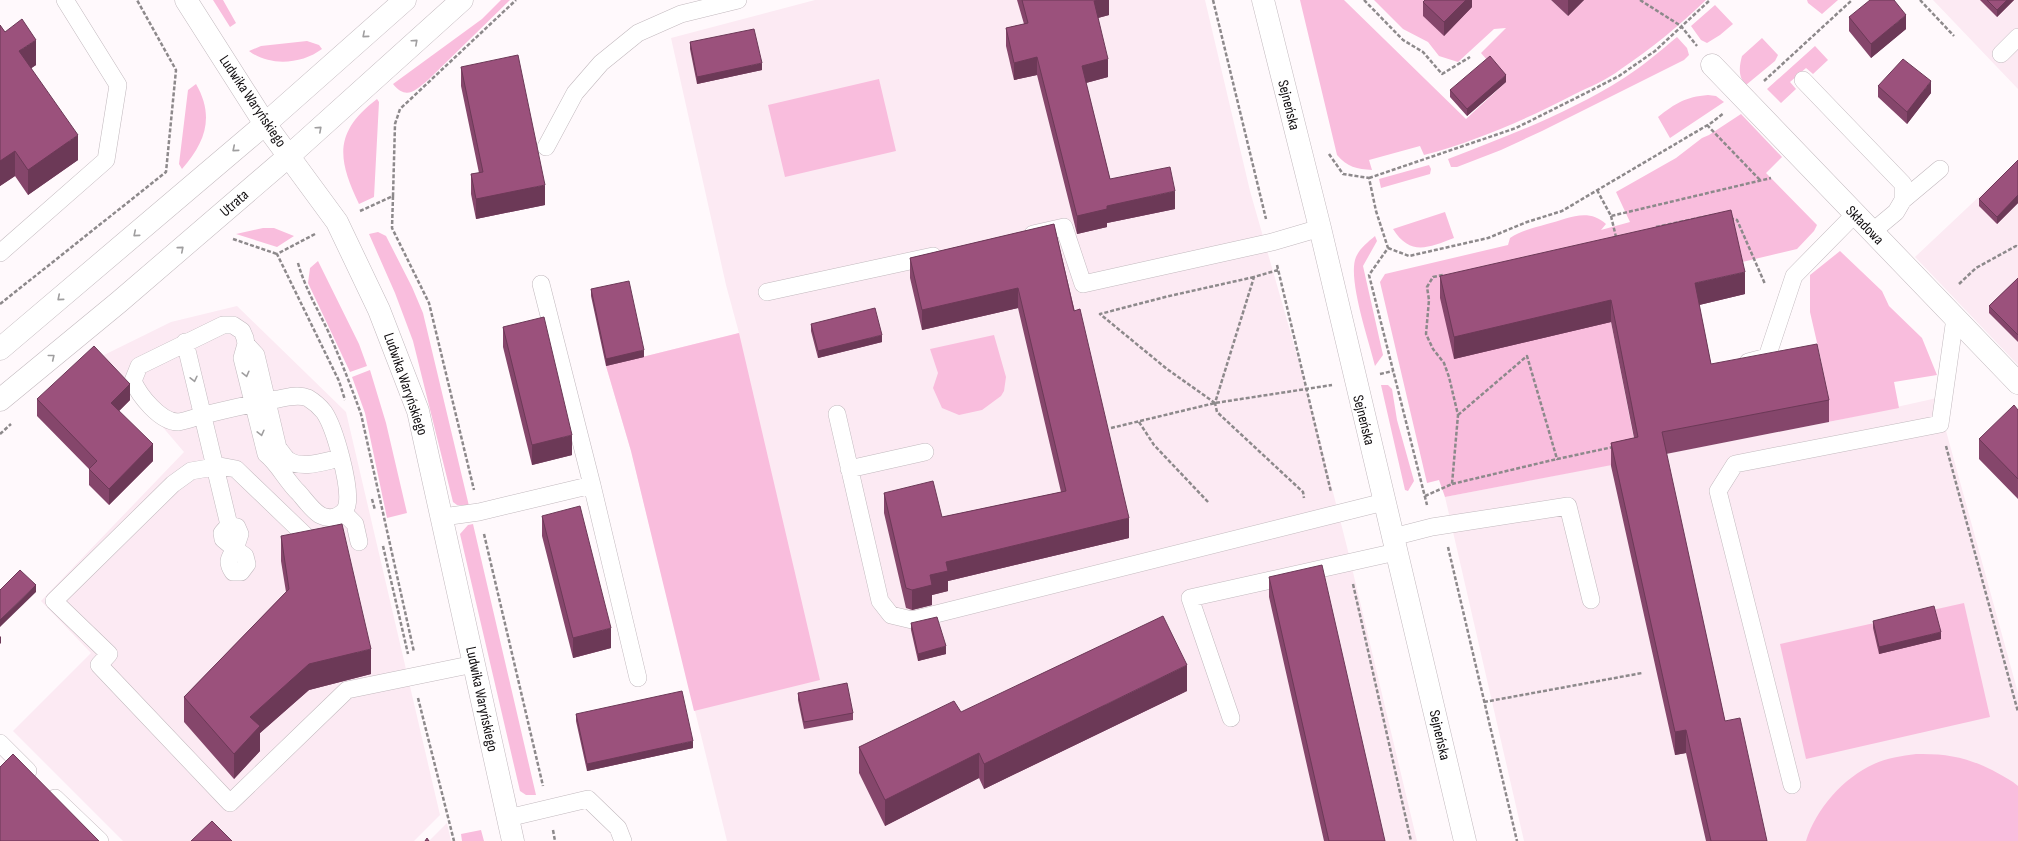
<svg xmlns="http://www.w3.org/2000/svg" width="2018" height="841" font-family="'Sofia Sans Condensed',sans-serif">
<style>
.built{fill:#fceaf3}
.green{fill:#f9bddd}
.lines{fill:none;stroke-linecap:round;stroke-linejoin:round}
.service-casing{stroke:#c2b9be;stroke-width:18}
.minor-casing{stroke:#c2b9be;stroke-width:23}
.tertiary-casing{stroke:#c2b9be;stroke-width:23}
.secondary-casing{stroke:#c2b9be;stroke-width:23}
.path{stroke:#8d898b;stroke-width:2.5;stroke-dasharray:4 2;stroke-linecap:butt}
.service{stroke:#fff;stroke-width:17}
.minor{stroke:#fff;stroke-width:22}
.tertiary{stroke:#fff;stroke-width:22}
.secondary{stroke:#fff;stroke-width:22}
.wall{fill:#85466b}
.shaded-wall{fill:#6c3957}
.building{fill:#9b517c;stroke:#6c3957}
.oneway{stroke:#9f9e9f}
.labels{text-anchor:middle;stroke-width:3.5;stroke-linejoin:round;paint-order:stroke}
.street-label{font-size:15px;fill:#100d0f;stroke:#fff}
</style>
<rect width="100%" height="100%" fill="#fff9fc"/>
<path class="built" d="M815,0H1205L1250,191L1307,390L1347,547L1417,841H727L631,451L606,366L739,333L726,285L671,38Z
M1933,0H2018V89Z
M2018,160V365L1915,257Z
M237,306L346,412L440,815L414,841H123L13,731L91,653L41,601L184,452L102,356L171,322Z
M1937,398L2018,693V841H1524L1445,497L1829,422Z
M447,823L451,841H429Z"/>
<path class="green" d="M213,0H223L236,23L230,27Z
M501,0H510L428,80C415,91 406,100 393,84L482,19Z
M1300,0H1344L1466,119L1506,82L1481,53L1506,28L1494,29L1458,62L1439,56L1428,42L1403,29L1374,0H1551L1568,16L1584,0H1706C1680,25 1651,49 1621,69C1607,80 1589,87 1573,95C1525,120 1476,141 1424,155L1420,146L1369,160L1372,170C1357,169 1347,167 1337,155Z
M1807,0H1838L1822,14L1808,3Z
M1715,5L1733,24L1720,35L1707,43L1701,40L1691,26Z
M1677,37L1687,48L1689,55L1684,60L1542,131L1501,150L1457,167H1451L1448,159C1508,136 1569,113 1624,78C1643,66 1660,51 1677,37Z
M1762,38L1778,55L1775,61L1746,85C1738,77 1739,67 1742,56Z
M307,41L319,45L322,49C302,64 270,67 249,51L261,46Z
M1815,46L1828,60L1813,74L1806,68L1790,82L1796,89L1781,103L1767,89Z
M879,79L896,151L785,177L768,105Z
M196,84C215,117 205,143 182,169L179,164L188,90Z
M1708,95L1716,96L1724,102L1670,138L1658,117C1676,103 1685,97 1708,95Z
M377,99L379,102L374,197L359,204C337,158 334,132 377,99Z
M1741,114L1782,157L1766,173L1817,225L1814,231L1797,249L1738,263L1611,322L1638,460L1445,497L1439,480L1427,483L1380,282L1385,274L1508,245L1510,238C1522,230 1534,228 1547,224C1567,219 1588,207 1606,224L1601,230L1630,222L1616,192L1676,158L1702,138L1709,135Z
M1429,165L1431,169L1430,174L1381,188L1379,179Z
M1445,212L1454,238C1428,248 1410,256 1393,229Z
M263,228H274L294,236L277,247L236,234Z
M378,232L386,236L412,287L423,313L469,506L457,505L453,502L413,341L395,293L369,234Z
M1375,236L1377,241L1363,266L1383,355L1375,366C1369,341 1347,278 1356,257C1360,248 1368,242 1375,236Z
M1840,251L1882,291L1889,306L1922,338L1937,375L1894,382L1899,408L1828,422L1821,360L1810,312V275Z
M318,261L359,344L367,366L350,372L308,283L310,268Z
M739,333L820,680L694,711L631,451L606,366Z
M994,335L1006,377L1004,391L1001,396L982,410L959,415L942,408L933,388L938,373L930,349Z
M370,370L386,423L407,513L387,518L365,413L352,377Z
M1381,385H1388L1392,389L1397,420L1414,481L1408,491L1405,490Z
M473,524L536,795H526L520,791L460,534L468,525Z
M1964,603L1990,717L1806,759L1780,644Z
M1916,754C1956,753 1979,761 2013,782L2018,786V841H1806C1816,809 1843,778 1874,764C1886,758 1902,756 1916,754Z
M481,830L484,841H462L461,834Z"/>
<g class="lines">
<g class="service-casing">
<path id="service" d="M2001,54L2018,37
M1803,80L1903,184V200L1896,212L1872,232
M546,147L575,93L601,63L638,33L681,14L738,0
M1903,200L1940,169
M1033,234L1064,227L1083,284L1272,242L1320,228
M0,253L106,160L118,85L65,0
M541,284L592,485
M767,292L933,256
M185,342L229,525
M246,344L256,355L278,448C281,451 284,457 288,460C302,470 325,461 341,458
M1748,362L1767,357L1794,276L1855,214
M837,414L880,601L891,615L912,620L1384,502
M849,469L925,452
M299,493C305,500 312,510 320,515C326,518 331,519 337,516C342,514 346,510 347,505C351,487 335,428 324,412C320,407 313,401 308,398C299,394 287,397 278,399C253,403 229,409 204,415C196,417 186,421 178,422C160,422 139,395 133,381L139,366L223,325H233L242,331L245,338L246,344L242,358L266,454C278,463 287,482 299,493
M343,512L355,524L359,542
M443,517L479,512L592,485L638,678
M229,525L237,527L240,534L235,549L223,539L222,533Z
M1393,537L1432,527L1568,506L1591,600
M312,542L236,469L220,466L191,471L173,484L54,601L109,654L99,665L230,803L347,690L474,664
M235,549L245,556L247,564L241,572H233C226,562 229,558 235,549Z
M1231,718L1190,598L1396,552
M0,743L28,771
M1792,785L1718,491L1735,464L1940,424L1955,318
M55,798L100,841
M508,818L588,799L618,828L623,841"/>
</g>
<g class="minor-casing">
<path id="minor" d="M1712,65L2018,383"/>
</g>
<g class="tertiary-casing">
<path id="tertiary" d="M186,0L265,124L337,222L379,310L418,411L513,841
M1263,0L1320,228L1465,841"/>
</g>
<g class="secondary-casing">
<path id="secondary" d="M0,349L265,124L405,0
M0,400L119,302L290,155L462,0"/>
</g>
<path class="path" d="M1213,0L1266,219
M1364,0L1403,40L1423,52L1442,74L1470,57
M1640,0L1681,26L1697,46
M1920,0L1954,36
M1764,81L1852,0
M1707,125L1760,180
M1329,154L1343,174L1369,178L1376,211L1388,248L1369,275L1427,505
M1369,178L1516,128L1586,93L1619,76L1655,51L1710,0
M1597,190L1611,216L1771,178
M393,196L392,228L429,303L474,490
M360,211L393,196L395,124L400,109L516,0
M1611,216L1616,237L1618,236
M1730,218L1737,220L1765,284
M1656,227L1713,215
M315,234L277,254L339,381L345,400
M233,239L277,254
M1388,248L1409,256L1488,238L1527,222L1562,211L1711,123L1724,113
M298,263C305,288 317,308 328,331C340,358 351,386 361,414L414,652
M1277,265L1331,492
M1278,270L1254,277L1215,403L1217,412L1303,492L1304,498
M1959,284L1976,268L2016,246L2018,247
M0,304L166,172L176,70L137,0
M1380,374L1393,371
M1215,403L1167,369L1100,314L1165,297L1254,277
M1458,415L1527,356L1557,459L1613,447
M1139,422L1154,445L1209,503
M1111,428L1215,403L1332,385
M0,434L11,424
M1946,446L2018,712
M1452,484L1557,459
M1425,496L1452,484L1458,415L1449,377L1444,363L1433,349L1426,334L1429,300L1427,287L1433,277L1443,275
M372,499L375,510
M484,534L543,786
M383,546L408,654
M1448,547L1517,841
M1353,584L1411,841
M418,698L454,841
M1484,702L1642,673
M553,830L555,841"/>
<use href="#service" class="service"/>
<use href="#minor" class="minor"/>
<use href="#tertiary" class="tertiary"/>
<use href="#secondary" class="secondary"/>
</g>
<path class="wall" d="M1017,0H1109V15L1098,18L1108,77L1086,83L1110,179L1175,209L1107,223V227L1077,234L1037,75L1014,80L1006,46V28L1024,24Z
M1472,0V7L1444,36L1423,16V2Z
M1551,0H1584L1568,16Z
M1980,0H2014L1997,17Z
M1849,17L1906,29L1871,58L1849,31Z
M0,25L5,32L36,65L31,68L78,160L28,195L15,176L0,186Z
M690,42L762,70L697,84L690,49Z
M461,67L545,205L476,219L471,194V174L479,173L461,86Z
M1506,82L1467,116L1450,97V90Z
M1878,86L1931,93L1907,124L1878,97Z
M2018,160V203L1997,224L1979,206V199Z
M1054,224L1129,538L948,581V591L932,595V605L912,610L906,608L884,513V493L942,517L1061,492L1018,308L922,330L910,278V258Z
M1440,276L1745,294L1699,305L1711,364L1829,400V422L1666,454L1725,721L1767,841H1706L1686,753L1675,755L1611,466V443L1634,438L1611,322L1454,359L1440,298Z
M2018,278V342L1989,313V306Z
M591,289L644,357L606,366L591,296Z
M811,324L882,342L818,358L811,331Z
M503,327L572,455L532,465L503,347Z
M37,399L130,400L119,411L153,461L109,505L89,485V469L37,416Z
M2018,410V499L1979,459V439Z
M542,516L611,648L573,658L542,536Z
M281,536L371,674L309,690L260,733V751L234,779L184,722V697L286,592L281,561Z
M1269,577L1385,841H1324L1269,597Z
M1873,621L1941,639L1879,654L1873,628Z
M911,623L946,654L918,661L911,630Z
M1187,691L984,789L979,778L885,826L859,773V747Z
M798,693L853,713V720L804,729L798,700Z
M576,714L693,748L587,771L576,721Z"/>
<path class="shaded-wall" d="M1099,0H1109V15L1094,19V1Z
M1466,0H1472V7L1444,36V22Z
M1568,0H1584L1568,16Z
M2007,0H2014L1997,17V10Z
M1906,15V29L1871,58V44Z
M36,40V65L19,77V51Z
M1037,57V75L1014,80V63Z
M1108,59V77L1082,84V66Z
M762,63V70L697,84V77Z
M1506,75V82L1467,116V109Z
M1931,81V93L1907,124V112Z
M78,135V160L28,195V170Z
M15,151V176L0,186V161Z
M545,185V205L476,219V199Z
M1175,191V209L1107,223V227L1077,234V216L1107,206Z
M2018,195V203L1997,224V217Z
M1745,272V294L1695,306V283Z
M1018,288V308L922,330V310Z
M1611,300V322L1454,359V337Z
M882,335V342L818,358V351Z
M644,350V357L606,366V359Z
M130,384V400L111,419V403Z
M572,435V455L532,465V445Z
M153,444V461L109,505V489Z
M1129,518V538L948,581V591L932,595V605L912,610V590L946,562Z
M36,585V592L0,627V620Z
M611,628V648L573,658V638Z
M1941,632V639L1879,654V647Z
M1,636V643L0,644V637Z
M946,646V654L918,661V654Z
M371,649V674L309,690L260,733V751L234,779V754L250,717L309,664Z
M1187,665V691L984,789V764Z
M1686,730V753L1675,755V732Z
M693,741V748L587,771V764Z
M979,753V778L885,826V800Z"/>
<path class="building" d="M1022,0H1099L1094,1L1108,59L1082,66L1110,179L1170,167L1175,191L1107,206V209L1077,216L1037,57L1014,63L1006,28L1028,23Z
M1425,0H1466L1444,22L1423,2Z
M1870,0H1894L1906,15L1871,44L1849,17Z
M1987,0H2007L1997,10Z
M22,19L36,40L19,51L78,135L28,170L15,151L0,161V25L5,32Z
M754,29L762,63L697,77L690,42Z
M518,55L545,185L476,199L471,174L483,172L461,67Z
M1490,56L1506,75L1467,109L1450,90Z
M1903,59L1931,81L1907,112L1878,86Z
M2018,160V195L1997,217L1979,199Z
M1731,210L1745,272L1695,283L1711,364L1817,344L1829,400L1662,432L1725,721L1740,718L1767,841H1711L1686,730L1675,732L1611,443L1638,437L1611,300L1454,337L1440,276Z
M1054,224L1074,311L1080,309L1129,518L946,562L948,571L930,575L932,585L912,590L906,588L884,493L933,481L942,517L1066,491L1018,288L922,310L910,258Z
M2018,278V335L1989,306Z
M629,281L644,350L606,359L591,289Z
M875,308L882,335L818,351L811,324Z
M544,317L572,435L532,445L503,327Z
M94,346L130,384L111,403L153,444L109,489L89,469L97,461L37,399Z
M2014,405L2018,410V479L1979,439Z
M580,506L611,628L573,638L542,516Z
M342,524L371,649L309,664L250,717L260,726L234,754L184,697L289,589L281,536Z
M1322,565L1385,841H1329L1269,577Z
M20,570L36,585L0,620V590Z
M1934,606L1941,632L1879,647L1873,621Z
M1163,616L1187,665L984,764L979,753L885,800L859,747L954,701L961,712Z
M937,617L946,646L918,654L911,623Z
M847,683L853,713L804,722L798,693Z
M682,691L693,741L587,764L576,714Z
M13,754L99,841H0V767Z
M212,821L232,841H191Z
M427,838L429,841H425Z"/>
<defs><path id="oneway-chevron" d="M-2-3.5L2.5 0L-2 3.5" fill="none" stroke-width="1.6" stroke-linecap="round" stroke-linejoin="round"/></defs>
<g class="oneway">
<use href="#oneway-chevron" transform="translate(365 35) rotate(139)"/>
<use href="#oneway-chevron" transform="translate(415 42) rotate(-42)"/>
<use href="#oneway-chevron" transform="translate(319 129) rotate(-42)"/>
<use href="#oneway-chevron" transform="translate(235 149) rotate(140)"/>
<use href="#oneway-chevron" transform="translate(136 234) rotate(140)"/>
<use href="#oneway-chevron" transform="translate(181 249) rotate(-41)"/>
<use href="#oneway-chevron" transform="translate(60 298) rotate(140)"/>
<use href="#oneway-chevron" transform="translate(52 357) rotate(-39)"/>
<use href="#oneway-chevron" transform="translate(246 374) rotate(76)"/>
<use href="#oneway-chevron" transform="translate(194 379) rotate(77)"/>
<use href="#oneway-chevron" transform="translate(261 433) rotate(76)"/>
</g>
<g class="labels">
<g class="street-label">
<text transform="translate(253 101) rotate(56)" y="5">Ludwika Waryńskiego</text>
<text transform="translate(1289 105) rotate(76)" y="5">Sejneńska</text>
<text transform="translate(234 203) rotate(-41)" y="5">Utrata</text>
<text transform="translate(1865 225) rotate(46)" y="5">Składowa</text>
<text transform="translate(406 384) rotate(71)" y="5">Ludwika Waryńskiego</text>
<text transform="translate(1364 420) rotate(76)" y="5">Sejneńska</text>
<text transform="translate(482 699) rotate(78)" y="5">Ludwika Waryńskiego</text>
<text transform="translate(1440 735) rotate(77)" y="5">Sejneńska</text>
</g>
</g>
</svg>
